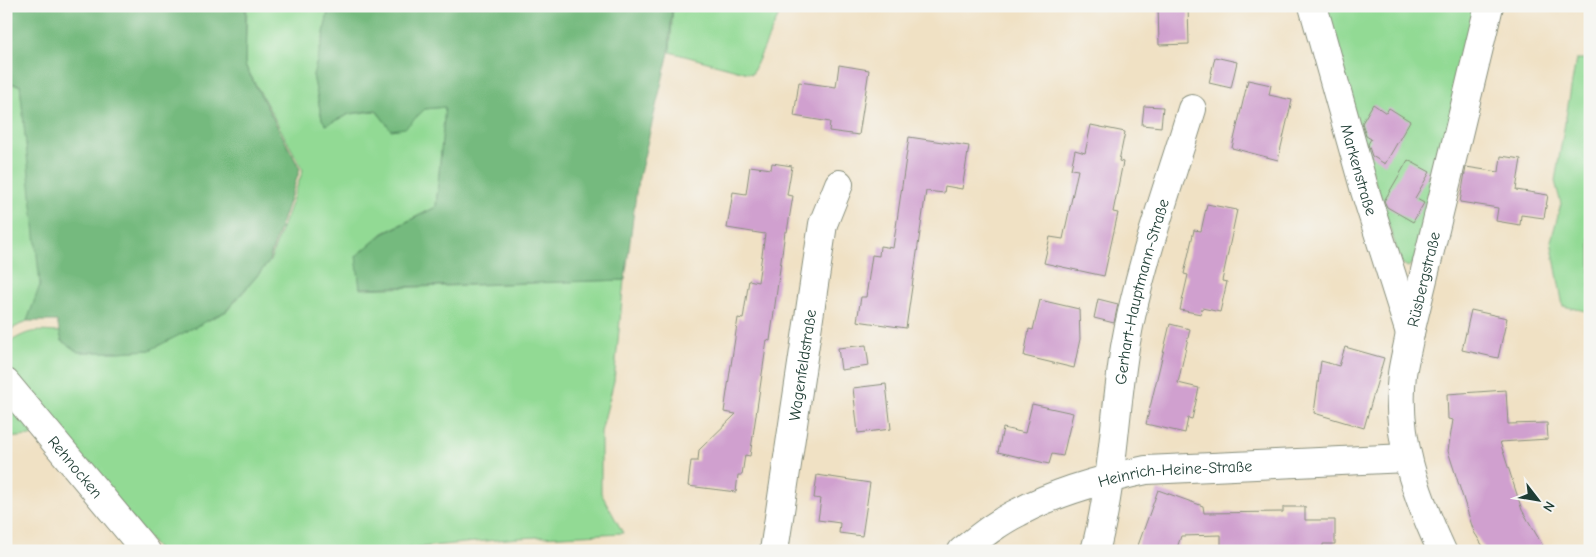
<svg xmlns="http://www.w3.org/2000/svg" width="1596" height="557" font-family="'Comic Neue',sans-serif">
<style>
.green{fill:#92da94;stroke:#588c64}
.forest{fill:#75ba7e;stroke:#4a7c59}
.building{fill:#d0a0cf}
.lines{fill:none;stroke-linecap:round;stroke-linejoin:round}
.minor-casing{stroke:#888f7c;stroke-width:30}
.minor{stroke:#fff;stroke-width:28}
.labels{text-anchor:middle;stroke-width:4;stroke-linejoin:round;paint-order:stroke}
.street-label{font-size:16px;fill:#1f3d34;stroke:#f6f6f2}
</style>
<rect width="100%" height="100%" fill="#f6f6f2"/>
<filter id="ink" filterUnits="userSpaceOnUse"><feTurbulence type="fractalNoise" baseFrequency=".02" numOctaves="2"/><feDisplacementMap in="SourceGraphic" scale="10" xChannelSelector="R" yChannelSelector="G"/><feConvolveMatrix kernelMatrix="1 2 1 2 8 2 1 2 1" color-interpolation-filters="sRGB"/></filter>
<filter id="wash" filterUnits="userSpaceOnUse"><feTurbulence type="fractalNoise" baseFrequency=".0096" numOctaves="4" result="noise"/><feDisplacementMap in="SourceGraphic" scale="20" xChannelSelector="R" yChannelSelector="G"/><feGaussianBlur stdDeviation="1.12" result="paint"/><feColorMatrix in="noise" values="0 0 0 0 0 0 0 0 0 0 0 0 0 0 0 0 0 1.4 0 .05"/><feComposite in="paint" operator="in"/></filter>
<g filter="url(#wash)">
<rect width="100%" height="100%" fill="#f0e1c4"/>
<path class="green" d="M247,6H329L323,39L313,75L322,119L326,125L350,114L376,111L392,130L405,127L425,109L445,107L436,207L383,233L357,256L360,289L624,280L614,381L601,432V493L623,533L518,538L378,551H159L6,369V346L8,343C31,329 34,331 60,332L62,341L78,352H116L149,350L227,311L270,261L303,170L245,65Z
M673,6H783L752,74L670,52Z
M1319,6H1482L1414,262L1408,267L1401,263Z
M1576,59H1590V312L1563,306L1551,241L1561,204L1555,181Z
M6,84L20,85L41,286L27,321L6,332Z
M6,397L36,434L30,436L6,438Z"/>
<path class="forest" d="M6,6H246L245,66L300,169L268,263L226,311L150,350L117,352H78L62,341L57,321H27L40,285L20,85L6,83Z
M329,6H672L669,52L637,186L625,280L360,288L356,256L383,234L436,207L445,107L425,109L405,128L391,130L376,110L349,114L326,125L322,119L313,75L323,39Z"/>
<g id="blocks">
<path class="building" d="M1158,6H1188L1189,44L1159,45Z
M1215,57L1237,62L1231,88L1209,83Z
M839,65L869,70L859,135L829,131L830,122L794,116L799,82L836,87Z
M1248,80L1271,85L1269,95L1292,100L1278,160L1232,148Z
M1373,104L1386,113L1389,108L1410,121L1385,164L1372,156L1368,144L1371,139L1366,136L1362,123Z
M1144,106L1163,107L1161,127L1142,125Z
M1091,125L1125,132L1119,161L1123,162L1113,212L1118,213L1104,276L1044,263L1050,237L1063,239L1078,170L1071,169L1075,150L1085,153Z
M909,137L969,146L962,189L945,186L944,193L926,191L906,328L857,321L861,297H866L872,255L879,256L880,246L893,248Z
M1501,156L1521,159L1516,190L1548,195L1544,218L1521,215L1520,225L1496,221L1498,208L1460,202L1466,167L1499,172Z
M1408,160L1430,172L1415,198L1424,203L1413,222L1387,207L1384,201Z
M772,163L792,166L787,195L793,196L787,232H785L770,341L767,340L750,456L745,455L742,475H738L736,492L688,486L691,461H698L699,450L736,414L724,412L738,318L743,319L749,280L758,282L765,234L727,228L733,192L746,194L750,166L771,169Z
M1207,204L1237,210L1222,281L1227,282L1220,312L1202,308L1201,314L1180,310L1188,275L1184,274L1194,230L1201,231Z
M1098,299L1118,304L1114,323L1094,318Z
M1040,300L1079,309L1080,339L1074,368L1024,356L1029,329L1033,330Z
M1471,310L1507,318L1498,358L1462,350Z
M1170,324L1190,329L1178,383L1199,388L1192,419L1188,418L1185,433L1146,424Z
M866,345L869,366L841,370L838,348Z
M1345,347L1384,358L1364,428L1314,413L1321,361L1339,366Z
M886,384L891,429L858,433L853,388Z
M1506,390L1508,424L1547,423L1548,439L1500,442L1522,510L1546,551H1486L1474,532L1448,451L1453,420L1448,419L1447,394Z
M1032,404L1073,413L1063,456L1052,454L1049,464L998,452L1003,428L1025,433Z
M817,475L870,483L862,536L839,533L840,523L818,520L821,499L814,498Z
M1158,490L1203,506L1204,513L1283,512V507H1305V520H1335V544H1323V551H1221V535L1181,536L1176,551H1136Z"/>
</g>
</g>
<g filter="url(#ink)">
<use href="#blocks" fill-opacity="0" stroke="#888f7c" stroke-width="1"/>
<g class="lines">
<g class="minor-casing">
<g id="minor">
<path id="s1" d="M1313,6L1365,191L1410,333"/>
<path id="s2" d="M6,383L146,551"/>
<path id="s3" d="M774,551L823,224L839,184"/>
<path id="s4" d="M962,551C980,537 998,522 1019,512C1058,491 1103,479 1146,470L1407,458"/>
<path id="s5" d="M1095,551C1113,485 1114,415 1125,347C1139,266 1168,188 1192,109"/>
<path id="s6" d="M1442,551C1416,495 1395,437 1402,374C1404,360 1408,346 1410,333L1489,6"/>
</g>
</g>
<use href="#minor" class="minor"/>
</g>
</g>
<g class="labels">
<g class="street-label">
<text dy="6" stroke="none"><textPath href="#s1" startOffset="170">Markenstraße</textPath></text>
<text dy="6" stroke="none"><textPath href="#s6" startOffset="281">Rüsbergstraße</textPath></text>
<text dy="6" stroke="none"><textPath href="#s5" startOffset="264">Gerhart-Hauptmann-Straße</textPath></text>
<text dy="6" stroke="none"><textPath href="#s3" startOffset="188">Wagenfeldstraße</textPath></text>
<text dy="6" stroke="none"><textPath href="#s2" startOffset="109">Rehnocken</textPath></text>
<text dy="6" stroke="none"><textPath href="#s4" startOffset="232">Heinrich-Heine-Straße</textPath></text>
</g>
</g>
<rect width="1596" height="557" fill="none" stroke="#f6f6f2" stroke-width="25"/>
<g transform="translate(1538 500) rotate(121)" stroke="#f6f6f2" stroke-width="4" paint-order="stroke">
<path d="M0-4L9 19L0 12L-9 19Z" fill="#1f3d34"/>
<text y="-8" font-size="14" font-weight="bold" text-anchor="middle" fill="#1f3d34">N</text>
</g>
</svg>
